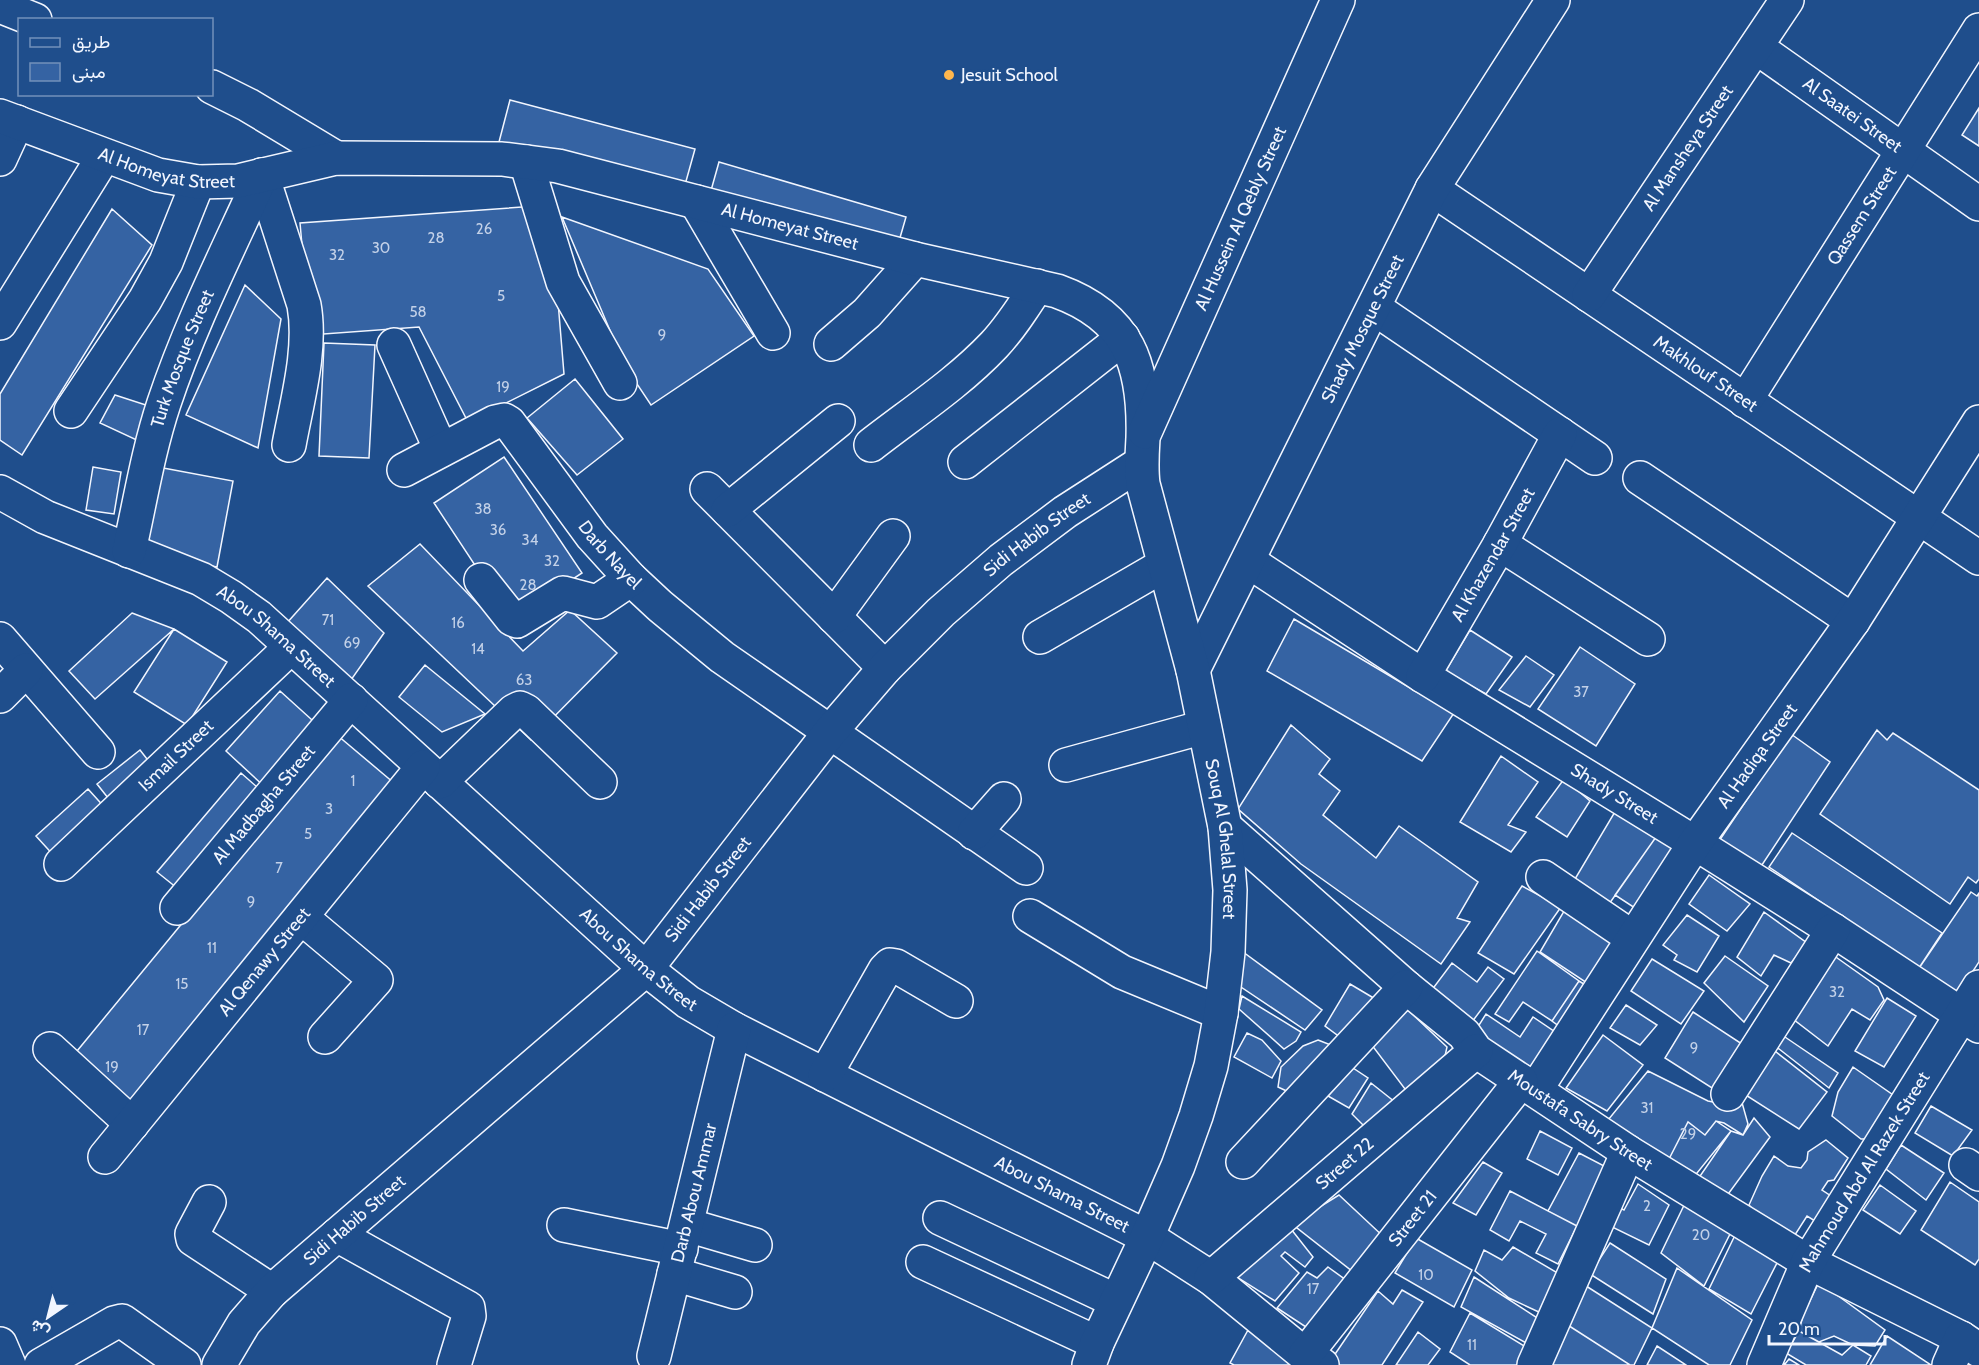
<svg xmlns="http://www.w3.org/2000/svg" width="1979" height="1365" font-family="Cabin,Vazirmatn,sans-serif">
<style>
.building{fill:#3563a3;stroke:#f2f6ff;stroke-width:1.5}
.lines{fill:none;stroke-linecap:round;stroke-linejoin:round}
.minor-casing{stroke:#f2f6ff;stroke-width:36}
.major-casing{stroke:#f2f6ff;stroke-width:36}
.minor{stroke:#1f4e8c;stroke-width:33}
.major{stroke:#1f4e8c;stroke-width:33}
.poi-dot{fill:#ffb74d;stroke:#1f4e8c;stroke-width:2}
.labels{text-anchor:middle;stroke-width:4.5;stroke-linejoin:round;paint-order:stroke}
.number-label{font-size:15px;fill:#c3d1e8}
.poi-label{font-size:18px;fill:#f2f6ff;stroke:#1f4e8c;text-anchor:start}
.street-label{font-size:18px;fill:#f2f6ff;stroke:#1f4e8c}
</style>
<rect width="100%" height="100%" fill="#1f4e8c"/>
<path class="building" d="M510,100L695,149L683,192L499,142Z
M1979,108V146L1962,135Z
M719,162L906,217L897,248L710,194Z
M550,205L564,374L468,422L419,327L310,335L300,223Z
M112,209L152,245L22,455L0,440V394Z
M562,217L708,269L754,336L651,405L625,366Z
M245,285L281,319L258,448L186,415Z
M324,343L375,345L369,458L319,456Z
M575,379L623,439L577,475L527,418Z
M115,395L152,407L143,443L100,423Z
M504,457L582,573L511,620L434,503Z
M93,467L121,472L114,514L86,510Z
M158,467L233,481L217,567L142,553Z
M420,544L523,651L570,610L617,653L531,740L368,586Z
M327,578L384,633L351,680L286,624Z
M132,613L174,629L95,699L69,671Z
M1294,619L1422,695L1434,696L1454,713L1422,761L1267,671Z
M174,629L227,662L187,725L134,692Z
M1470,630L1512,657L1486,694L1445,672Z
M1580,647L1635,684L1596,746L1538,709Z
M1526,656L1554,675L1530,707L1499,690Z
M425,665L485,714L442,732L399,697Z
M280,691L322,729L267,789L226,751Z
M1291,725L1330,759L1319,774L1340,791L1323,815L1376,858L1399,826L1478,882L1457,918L1470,922L1441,964L1301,864L1238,809Z
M1877,730L1887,740L1893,733L1979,790V879L1976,883L1968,877L1950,904L1820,814Z
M1791,734L1830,762L1756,874L1715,847Z
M337,735L394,783L126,1109L68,1062Z
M140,750L154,768L112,803L97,784Z
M1501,756L1538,782L1508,825L1526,832L1511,852L1460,822Z
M241,773L265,794L182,892L157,872Z
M1564,779L1590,801L1567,837L1536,817Z
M88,789L107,810L56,858L36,836Z
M1616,810L1656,837L1607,907L1572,884Z
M1792,833L1942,933L1919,968L1769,867Z
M1656,837L1680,850L1641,912L1615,895Z
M1709,875L1750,904L1727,931L1689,904Z
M1522,886L1561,907L1514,974L1478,953Z
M1971,892L1977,896L1979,893V962L1954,1000L1915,974Z
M1567,906L1623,944L1593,987L1540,952Z
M1764,912L1807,943L1791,963L1774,955L1761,976L1737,957Z
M1687,915L1719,936L1697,972L1674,960L1677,955L1663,945Z
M1239,949L1322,1010L1305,1030L1229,979Z
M1537,951L1579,981L1552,1021L1523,1002L1509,1022L1495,1014Z
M1833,955L1878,987L1884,1000L1870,1020L1852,1009L1828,1046L1793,1019Z
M1725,956L1768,986L1744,1022L1704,983Z
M1652,959L1704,991L1681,1024L1631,991Z
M1452,963L1477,982L1488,967L1504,979L1466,1030L1425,999Z
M1579,981L1595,991L1567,1032L1552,1021Z
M1350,984L1382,1003L1344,1040L1325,1026Z
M1242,996L1301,1032L1296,1041L1284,1049L1239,1009Z
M1887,998L1916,1016L1884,1067L1855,1051Z
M1626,1005L1657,1025L1640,1045L1610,1028Z
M1408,1010L1447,1047L1443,1065L1408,1093L1368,1040Z
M1693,1012L1742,1044L1712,1088L1665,1058Z
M1486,1014L1520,1037L1533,1017L1564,1038L1538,1076L1474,1033Z
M1247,1033L1262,1040L1281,1061L1272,1078L1234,1057Z
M1603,1035L1643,1065L1607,1111L1566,1088Z
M1782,1035L1838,1073L1829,1088L1774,1045Z
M1318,1040L1336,1047L1293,1094L1278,1087L1281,1067L1303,1046Z
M1771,1048L1827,1092L1799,1129L1741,1092Z
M1853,1067L1896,1097L1872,1139H1861L1832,1116L1838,1092Z
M1353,1068L1368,1078L1349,1108L1328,1096Z
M1648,1071L1708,1101L1733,1106L1741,1099L1748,1124L1743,1135L1724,1123L1716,1121L1705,1135L1688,1122L1669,1159L1608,1120Z
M1371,1083L1400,1106L1371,1133L1352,1114Z
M1931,1106L1972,1130L1953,1156L1915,1133Z
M1754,1118L1770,1137L1726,1197L1698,1179L1731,1131L1743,1135Z
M1716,1121L1731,1131L1693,1178L1669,1159L1688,1122L1705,1135Z
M1540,1131L1572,1148L1558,1175L1527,1159Z
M1826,1140L1848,1158L1834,1180L1828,1181L1822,1190L1831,1196L1815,1221L1807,1216L1793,1238L1764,1222L1749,1205L1762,1176L1774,1156L1788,1166L1801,1168L1807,1160L1808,1152Z
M1901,1145L1944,1173L1926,1200L1886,1169Z
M1579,1153L1608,1168L1577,1226L1548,1211Z
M1483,1162L1502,1173L1476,1215L1453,1203Z
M1950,1182L1979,1202V1259L1975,1265L1921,1230Z
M1638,1184L1669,1205L1649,1245L1610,1226L1618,1207L1624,1210Z
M1880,1185L1916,1211L1900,1234L1863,1210Z
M1510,1191L1577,1226L1558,1264L1536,1253L1546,1234L1520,1221L1509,1241L1490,1230Z
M1339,1195L1385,1238L1357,1275L1292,1224Z
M1688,1197L1734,1226L1704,1286L1661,1253Z
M1291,1229L1313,1257L1305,1267L1285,1252L1281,1256L1299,1273L1275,1301L1224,1269Z
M1738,1229L1780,1257L1751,1314L1709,1289Z
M1416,1238L1472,1270L1454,1307L1395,1273Z
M1610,1243L1666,1279L1653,1314L1590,1274Z
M1513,1247L1561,1275L1543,1314L1509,1298L1475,1271L1484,1250L1502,1260Z
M1328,1267L1350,1283L1312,1331L1277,1308L1307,1272L1317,1278Z
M1677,1268L1752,1320L1730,1365H1709L1652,1328Z
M1474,1277L1539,1319L1528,1344L1461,1307Z
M1819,1282L1885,1330L1875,1346L1853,1345L1834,1336L1819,1342L1799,1331L1803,1315Z
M1583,1284L1652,1328L1634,1365H1630L1563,1322Z
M1402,1290L1423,1302L1382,1365H1334L1329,1363L1378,1291L1393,1304Z
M1470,1313L1529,1349L1520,1365H1470L1450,1352Z
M1563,1322L1630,1365H1551Z
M1248,1330L1297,1362L1295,1365H1234L1230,1363Z
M1799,1331L1842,1355L1853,1345L1871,1356L1866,1365H1806L1786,1353Z
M1418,1332L1440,1349L1428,1365H1396Z
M1887,1336L1931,1365H1870Z
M1657,1346L1686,1365H1647Z
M1789,1359L1799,1365H1777L1780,1360L1785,1364Z"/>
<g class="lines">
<g class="minor-casing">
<g id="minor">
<path id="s1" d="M1756,47L1979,204"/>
<path d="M0,159L17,122"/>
<path d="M526,162L563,282L620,383"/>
<path d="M262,175L304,305C312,349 297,401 289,445"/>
<path id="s2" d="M1432,189L1979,558"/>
<path d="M696,202L773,333"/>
<path id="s3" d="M1589,295L1787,0"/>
<path d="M1374,308L1595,458"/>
<path d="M0,323L104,156"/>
<path d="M831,344L867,313L915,259"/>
<path d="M394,345L441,450"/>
<path id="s4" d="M1745,401L1979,30"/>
<path d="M71,411L145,300L166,262L198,182"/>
<path d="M871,445C912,413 958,383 994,345C1011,327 1024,306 1037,286"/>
<path d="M965,462L1123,338"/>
<path id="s5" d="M404,470L495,422L504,420L509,423L592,536L631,579L660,606L722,657L1026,868"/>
<path d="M1640,478L1853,621"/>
<path d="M707,489L885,668"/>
<path id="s6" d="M0,492L45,517L201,579L231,597L259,617L646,969L688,1002L734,1029L1147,1237L1211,1278L1305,1355L1322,1365"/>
<path d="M728,510L838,421"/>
<path d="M1500,544L1648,639"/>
<path id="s7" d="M129,551C140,502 148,451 164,403C190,325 228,250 262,175"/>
<path id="s8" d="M1248,561L1423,676L1695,843L1833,930L1979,1026"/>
<path d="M481,580L512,619L517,621L563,593L597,602L631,579"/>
<path d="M834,617L893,536"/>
<path d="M1040,637L1164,565"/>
<path d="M0,639L98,752"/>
<path id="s9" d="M1193,670L1432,189L1553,0"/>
<path id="s10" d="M1423,676L1500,544L1560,434"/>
<path d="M0,696L26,670"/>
<path d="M1066,765L1204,727"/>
<path d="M440,782L514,711L520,708L526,711L600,782"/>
<path id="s11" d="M1225,827L1406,987L1464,1034L1476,1051L1628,1152L1808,1262L1961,1338L1979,1350"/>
<path d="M974,833L1004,799"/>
<path id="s12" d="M61,864L291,647"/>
<path d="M1543,877L1633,938"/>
<path id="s13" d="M177,908L351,700"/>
<path d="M1030,916L1122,972L1221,1013"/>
<path d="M301,917L376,980L325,1037"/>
<path d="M50,1049L132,1124"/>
<path d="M825,1075L885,970L890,965L896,966L956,1001"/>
<path id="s14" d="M1536,1089L1695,843L1853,621L1979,422"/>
<path d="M1728,1094L1833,930"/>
<path id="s15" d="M105,1157L423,767"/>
<path d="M1243,1162L1406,987"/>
<path d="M1966,1165L1979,1174"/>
<path d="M209,1202L192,1234L193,1239L272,1291"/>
<path d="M940,1218L1116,1301"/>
<path d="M564,1225L681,1249"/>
<path d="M687,1225L755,1245"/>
<path d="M337,1235L468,1308L469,1316L454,1365"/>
<path d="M923,1262L1097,1343"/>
<path d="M674,1274L735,1292"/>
<path id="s16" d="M1211,1278L1476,1051"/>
<path d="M0,1344L9,1365"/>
<path id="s17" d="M1305,1355L1521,1081"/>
<path id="s18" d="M654,1356L734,1029"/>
<path d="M41,1365L114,1323L122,1321L184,1365"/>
<path id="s19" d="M219,1365L244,1323L272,1291L646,969L830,732L885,668L941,612L1001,560L1065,512L1141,463"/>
<path d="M1534,1365L1628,1152"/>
<path id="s20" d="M1764,1365L1808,1262L1979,987"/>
<path d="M1949,1365L1961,1338"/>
</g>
</g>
<g class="major-casing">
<g id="major">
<path d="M0,6L35,20"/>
<path d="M212,87L248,105L336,158"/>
<path id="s21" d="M0,116L158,175L198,182L238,181L336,158L502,159L558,166L915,259L1057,291C1129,317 1145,365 1143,438C1142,454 1141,468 1143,484L1193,670L1225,827L1230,890L1228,952L1221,1013L1211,1066L1196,1116L1178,1166L1147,1237L1097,1343L1089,1365"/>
<path id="s22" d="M1145,432L1338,0"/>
</g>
</g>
<use href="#minor" class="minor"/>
<use href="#major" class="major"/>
</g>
<circle class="poi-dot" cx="949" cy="75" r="6"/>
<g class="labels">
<g class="number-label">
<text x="484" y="234">26</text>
<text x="436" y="243">28</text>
<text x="381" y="253">30</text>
<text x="337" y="260">32</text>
<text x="501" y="301">5</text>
<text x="418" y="317">58</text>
<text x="662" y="340">9</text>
<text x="503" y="392">19</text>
<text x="483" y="514">38</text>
<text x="498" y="535">36</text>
<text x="530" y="545">34</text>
<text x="552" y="566">32</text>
<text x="528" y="590">28</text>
<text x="328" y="625">71</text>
<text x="458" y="628">16</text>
<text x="352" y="648">69</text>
<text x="478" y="654">14</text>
<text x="524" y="685">63</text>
<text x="1581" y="697">37</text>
<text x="353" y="786">1</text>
<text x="329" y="814">3</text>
<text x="308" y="839">5</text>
<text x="279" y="873">7</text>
<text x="251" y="907">9</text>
<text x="212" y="953">11</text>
<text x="182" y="989">15</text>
<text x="1837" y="997">32</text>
<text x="143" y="1035">17</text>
<text x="1694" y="1053">9</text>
<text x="112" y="1072">19</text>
<text x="1647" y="1113">31</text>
<text x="1688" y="1139">29</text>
<text x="1647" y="1211">2</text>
<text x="1701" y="1240">20</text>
<text x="1426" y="1280">10</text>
<text x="1313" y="1294">17</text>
<text x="1472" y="1350">11</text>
</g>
<g class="poi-label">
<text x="961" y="81">Jesuit School</text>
</g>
<g class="street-label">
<text dy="6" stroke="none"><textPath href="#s1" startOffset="118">Al Saatei Street</textPath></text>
<text dy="6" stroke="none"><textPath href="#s3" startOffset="177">Al Mansheya Street</textPath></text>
<text dy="6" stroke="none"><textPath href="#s21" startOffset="176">Al Homeyat Street</textPath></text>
<text dy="6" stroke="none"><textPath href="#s4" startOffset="219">Qassem Street</textPath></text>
<text dy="6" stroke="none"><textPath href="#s22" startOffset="234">Al Hussein Al Qebly Street</textPath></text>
<text dy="6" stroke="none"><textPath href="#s21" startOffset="812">Al Homeyat Street</textPath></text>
<text dy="6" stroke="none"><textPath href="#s9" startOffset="381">Shady Mosque Street</textPath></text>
<text dy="6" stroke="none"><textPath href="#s7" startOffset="200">Turk Mosque Street</textPath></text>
<text dy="6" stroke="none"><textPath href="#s2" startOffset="330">Makhlouf Street</textPath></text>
<text dy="6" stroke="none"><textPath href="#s19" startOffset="1172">Sidi Habib Street</textPath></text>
<text dy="6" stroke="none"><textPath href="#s5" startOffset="284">Darb Nayel</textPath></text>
<text dy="6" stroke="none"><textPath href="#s10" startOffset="140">Al Khazendar Street</textPath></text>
<text dy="6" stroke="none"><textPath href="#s6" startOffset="314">Abou Shama Street</textPath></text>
<text dy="6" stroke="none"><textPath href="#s12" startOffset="158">Ismail Street</textPath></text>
<text dy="6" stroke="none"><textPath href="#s14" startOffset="400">Al Hadiqa Street</textPath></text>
<text dy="6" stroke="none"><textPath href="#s8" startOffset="434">Shady Street</textPath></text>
<text dy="6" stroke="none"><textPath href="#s13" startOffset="135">Al Madbagha Street</textPath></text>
<text dy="6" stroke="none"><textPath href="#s21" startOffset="1683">Souq Al Ghelal Street</textPath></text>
<text dy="6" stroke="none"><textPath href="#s19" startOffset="686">Sidi Habib Street</textPath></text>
<text dy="6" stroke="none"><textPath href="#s6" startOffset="800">Abou Shama Street</textPath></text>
<text dy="6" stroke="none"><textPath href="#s15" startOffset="252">Al Qenawy Street</textPath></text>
<text dy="6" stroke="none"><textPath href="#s11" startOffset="462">Moustafa Sabry Street</textPath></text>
<text dy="6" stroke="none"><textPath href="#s16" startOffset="176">Street 22</textPath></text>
<text dy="6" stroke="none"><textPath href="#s20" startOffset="218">Mahmoud Abd Al Razek Street</textPath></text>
<text dy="6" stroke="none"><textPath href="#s18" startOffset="168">Darb Abou Ammar</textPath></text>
<text dy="6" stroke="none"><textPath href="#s6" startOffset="1286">Abou Shama Street</textPath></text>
<text dy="6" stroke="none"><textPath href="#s17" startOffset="174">Street 21</textPath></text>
<text dy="6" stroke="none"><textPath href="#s19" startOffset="200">Sidi Habib Street</textPath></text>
</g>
</g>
<rect x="18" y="18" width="195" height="78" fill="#1f4e8c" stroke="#7391ba" stroke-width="1.5"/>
<rect x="30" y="38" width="30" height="9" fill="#1f4e8c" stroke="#7391ba" stroke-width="1.5"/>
<text x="72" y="48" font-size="18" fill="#f2f6ff">طريق</text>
<rect x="30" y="63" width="30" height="18" fill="#3563a3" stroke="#7391ba" stroke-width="1.5"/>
<text x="72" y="78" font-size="18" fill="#f2f6ff">مبنى</text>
<g transform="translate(48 1317) rotate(215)" stroke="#1f4e8c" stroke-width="4.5" paint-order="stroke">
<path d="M0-4.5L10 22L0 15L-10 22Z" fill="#f2f6ff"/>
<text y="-9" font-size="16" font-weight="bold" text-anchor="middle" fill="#f2f6ff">ش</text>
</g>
<path d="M1769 1335v9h116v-9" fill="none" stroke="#f2f6ff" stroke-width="3"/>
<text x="1778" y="1335" font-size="18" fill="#f2f6ff" stroke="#1f4e8c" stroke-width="4.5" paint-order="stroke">20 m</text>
</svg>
